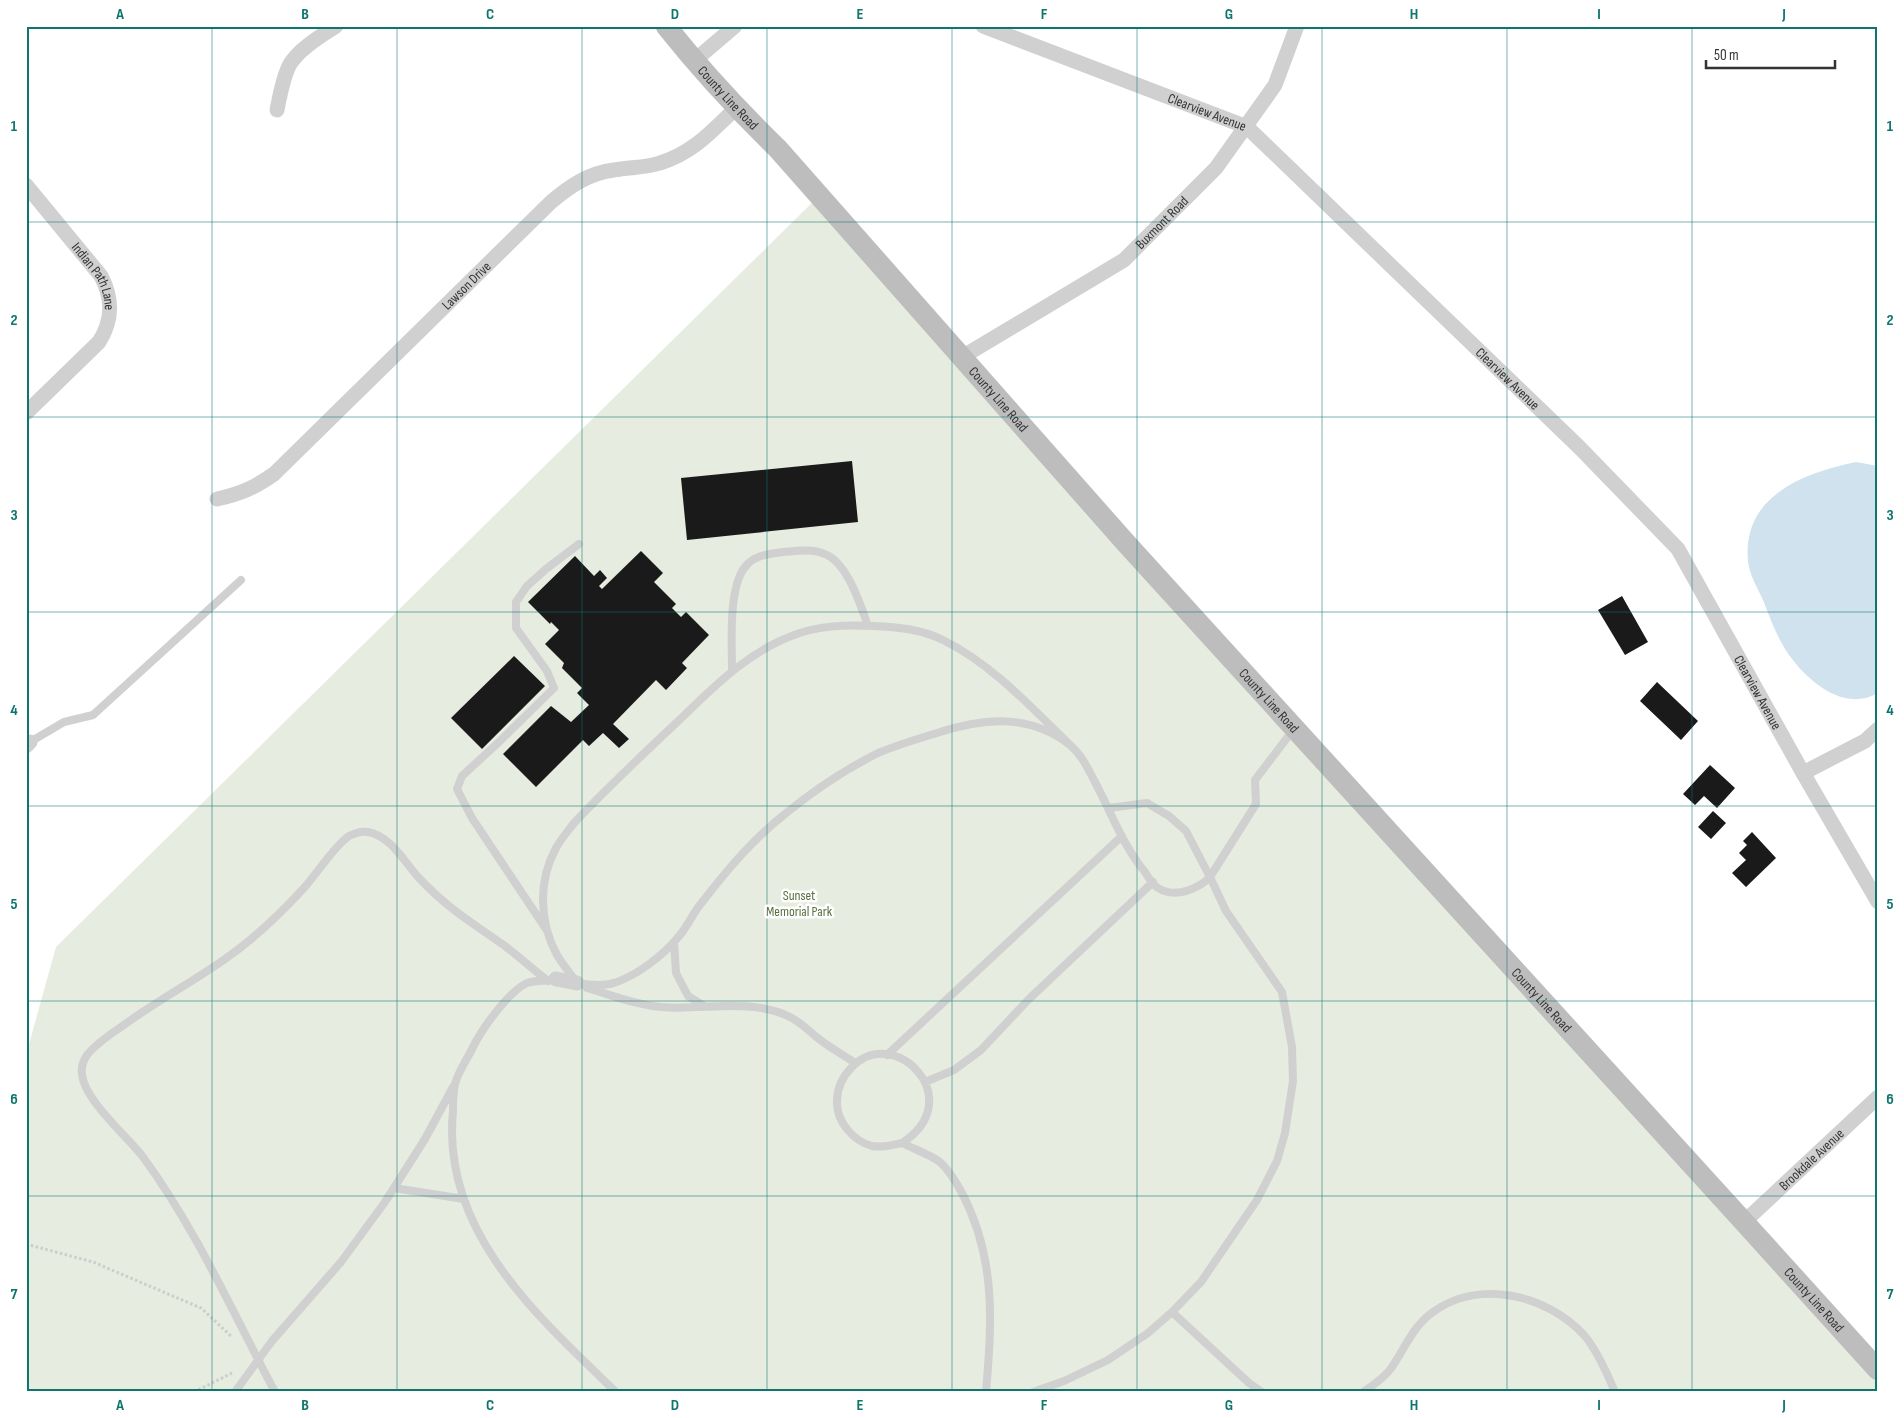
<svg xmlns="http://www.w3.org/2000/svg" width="1904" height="1418" font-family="'Sofia Sans Condensed',sans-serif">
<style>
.green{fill:#e6ecdf}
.water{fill:#cfe2ee}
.building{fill:#1a1a1a}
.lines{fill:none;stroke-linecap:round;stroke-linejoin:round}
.path{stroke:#cdcdcd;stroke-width:3;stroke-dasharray:2.5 2.5;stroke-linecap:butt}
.service{stroke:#d0d0d0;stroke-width:8}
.minor{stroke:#d0d0d0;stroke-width:15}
.secondary{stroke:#bdbdbd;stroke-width:21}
.grid{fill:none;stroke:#0f766e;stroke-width:1;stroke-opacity:0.55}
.labels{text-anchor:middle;stroke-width:5;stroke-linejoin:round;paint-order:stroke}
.street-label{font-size:14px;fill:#333;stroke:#fff}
.park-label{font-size:14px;fill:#56703f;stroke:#fff}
.neatline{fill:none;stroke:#0f766e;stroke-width:2}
.grid-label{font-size:16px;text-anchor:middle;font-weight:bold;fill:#0f766e}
</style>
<rect width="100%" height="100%" fill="#fff"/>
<path class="green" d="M819,196L1878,1369V1392H26V1055L56,947Z"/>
<path class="water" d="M1856,462L1878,466V693C1843,713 1806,680 1787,652C1777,637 1770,618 1763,600C1758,589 1749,574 1748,561C1742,496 1803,473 1856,462Z"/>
<path class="building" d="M852,461L858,522L687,540L681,478Z
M641,551L663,573L654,582L676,604L672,608L681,617L686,612L709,635L682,663L687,668L666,690L656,680L613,724L629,739L619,748L603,733L589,746L583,740L536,787L503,754L551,706L571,722L589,705L577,693L582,688L562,668L564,663L545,644L559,630L551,622L550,624L528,602L575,556L594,576L600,570L607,578L599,586L602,589Z
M1622,596L1648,642L1625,655L1598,610Z
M514,656L545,686L482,749L451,718Z
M1657,682L1698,721L1681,740L1640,701Z
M1710,765L1735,788L1717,808L1704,796L1695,805L1683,794Z
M1713,811L1726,823L1711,839L1698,827Z
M1752,832L1776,858L1746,887L1732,873L1746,860L1739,853L1747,845L1743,841Z"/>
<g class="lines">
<path class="path" d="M26,1244L93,1262L201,1308L231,1336
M194,1392L234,1372"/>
<path class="service" d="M732,671C732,644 728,588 745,567C754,555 769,554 783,552C797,551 813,548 827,555C848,565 861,606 868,626
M30,742L64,722L93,715L241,580
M1071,746C1032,708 992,664 943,640C921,629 897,627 873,626C846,625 820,625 794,635C745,653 711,690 674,725C640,757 606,789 574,823C568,831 561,839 556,848C538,881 539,922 557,955C563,965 571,974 577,983C589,985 599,986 610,984C635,978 665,954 680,935C689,924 694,911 703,901C728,869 753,839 785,814C813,791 846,769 878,753C897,745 917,739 937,733C983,718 1029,713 1070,745C1082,755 1088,769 1095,782C1111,812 1123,846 1145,872C1148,877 1153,885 1158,888C1175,899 1198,889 1210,877L1186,831L1169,816L1147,803L1109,808
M546,929L472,818L457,789L462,776L499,742L554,688L547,671L516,628V602L527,586L546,569L579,544
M674,942L676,973L688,996L704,1006
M549,980C543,981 533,981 527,983C508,992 482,1029 473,1047C468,1058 458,1072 455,1084C453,1093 453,1102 453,1111C441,1231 537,1316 616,1392
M587,988C611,995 636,1005 661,1007C703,1011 749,997 790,1017C802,1023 812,1034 823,1042C834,1050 845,1056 855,1063
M887,1055L1122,836
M925,1082L954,1070L981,1050L1029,999L1153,882
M902,1143C970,1099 894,1023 852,1067C842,1077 837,1088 837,1101C836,1121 853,1141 872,1146C882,1148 892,1145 902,1143C914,1149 929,1154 940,1162C949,1170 956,1182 962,1193C996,1258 992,1321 986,1392
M394,1188L464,1199
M1172,1312L1249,1383L1262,1392
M235,1392L272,1341L341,1262L385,1202L425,1139L453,1087
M275,1392C233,1313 196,1229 143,1157C127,1136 84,1100 82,1074C81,1067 83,1061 87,1055C96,1044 109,1035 121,1027C155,1002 191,983 225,959C254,939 280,914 303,889C317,874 333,847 349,836C355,833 362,831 368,832C391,836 405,863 419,878C447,908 472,923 505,946C519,957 533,969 548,981
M1033,1392L1064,1381L1108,1360L1148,1333L1172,1312L1201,1282L1257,1200L1277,1161L1285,1133L1293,1081L1292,1047L1282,992L1226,911L1210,877L1256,804L1255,780L1293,730
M1363,1392C1374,1385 1385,1377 1392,1367C1405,1348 1413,1326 1433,1312C1479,1279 1546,1294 1584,1335C1597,1350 1607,1373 1615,1392"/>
<g class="minor">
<path id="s1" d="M983,26L1247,127L1579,447L1678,549L1803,773L1878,902"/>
<path d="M694,61L735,26"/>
<path d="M277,110C280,95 283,77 290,64C300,48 321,36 336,26"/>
<path id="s2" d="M26,185L101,276C113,299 113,320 99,342L26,413"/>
<path id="s3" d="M962,357L1124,260L1216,168L1275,85L1297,26"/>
<path id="s4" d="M217,499C240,494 254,488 274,474L551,202C570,186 589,173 614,170C630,167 645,168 660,163C693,153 712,131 736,108"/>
<path d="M26,746L30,742"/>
<path d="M1803,773L1865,741L1878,729"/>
<path d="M556,979L577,983"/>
<path id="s5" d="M1744,1222L1878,1097"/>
</g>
<path class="secondary" id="s6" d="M666,26C701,70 738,110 778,149L1125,542L1744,1222L1878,1370"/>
</g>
<path class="grid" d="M212,26V1392M397,26V1392M582,26V1392M767,26V1392M952,26V1392M1137,26V1392M1322,26V1392M1507,26V1392M1692,26V1392M26,222H1878M26,417H1878M26,612H1878M26,806H1878M26,1001H1878M26,1196H1878"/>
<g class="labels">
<g class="street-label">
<text dy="5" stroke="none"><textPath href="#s6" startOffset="95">County Line Road</textPath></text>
<text dy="5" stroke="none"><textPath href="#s1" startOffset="240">Clearview Avenue</textPath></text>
<text dy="5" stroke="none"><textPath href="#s3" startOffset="242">Buxmont Road</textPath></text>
<text dy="5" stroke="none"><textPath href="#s2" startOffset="115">Indian Path Lane</textPath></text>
<text dy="5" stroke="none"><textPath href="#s4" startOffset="332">Lawson Drive</textPath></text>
<text dy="5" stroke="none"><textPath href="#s1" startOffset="645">Clearview Avenue</textPath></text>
<text dy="5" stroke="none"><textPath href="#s6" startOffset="500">County Line Road</textPath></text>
<text dy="5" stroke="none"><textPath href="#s1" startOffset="1050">Clearview Avenue</textPath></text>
<text dy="5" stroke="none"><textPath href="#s6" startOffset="905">County Line Road</textPath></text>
<text dy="5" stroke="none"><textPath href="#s6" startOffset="1310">County Line Road</textPath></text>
<text dy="5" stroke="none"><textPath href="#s5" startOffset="92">Brookdale Avenue</textPath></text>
<text dy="5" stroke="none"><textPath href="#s6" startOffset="1715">County Line Road</textPath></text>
</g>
<g class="park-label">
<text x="799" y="900">Sunset<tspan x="799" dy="16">Memorial Park</tspan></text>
</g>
</g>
<rect width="1904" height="1418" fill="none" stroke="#ffffff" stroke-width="55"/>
<path d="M1706 60v8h129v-8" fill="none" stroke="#333333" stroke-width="2.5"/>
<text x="1714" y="60" font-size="15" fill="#333333" stroke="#ffffff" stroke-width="4" paint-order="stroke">50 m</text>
<rect x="28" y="28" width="1848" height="1362" class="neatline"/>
<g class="grid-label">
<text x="120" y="19">A</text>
<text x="305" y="19">B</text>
<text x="490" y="19">C</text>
<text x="675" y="19">D</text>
<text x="860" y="19">E</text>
<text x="1044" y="19">F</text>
<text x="1229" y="19">G</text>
<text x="1414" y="19">H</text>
<text x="1599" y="19">I</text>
<text x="1784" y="19">J</text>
<text x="14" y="131">1</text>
<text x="1890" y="131">1</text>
<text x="14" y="325">2</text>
<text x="1890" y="325">2</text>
<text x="14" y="520">3</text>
<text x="1890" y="520">3</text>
<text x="14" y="715">4</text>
<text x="1890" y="715">4</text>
<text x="14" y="909">5</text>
<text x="1890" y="909">5</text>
<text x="14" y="1104">6</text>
<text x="1890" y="1104">6</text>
<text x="14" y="1299">7</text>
<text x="1890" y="1299">7</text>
<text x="120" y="1410">A</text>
<text x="305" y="1410">B</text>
<text x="490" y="1410">C</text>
<text x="675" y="1410">D</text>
<text x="860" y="1410">E</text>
<text x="1044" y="1410">F</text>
<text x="1229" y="1410">G</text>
<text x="1414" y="1410">H</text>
<text x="1599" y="1410">I</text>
<text x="1784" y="1410">J</text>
</g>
</svg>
